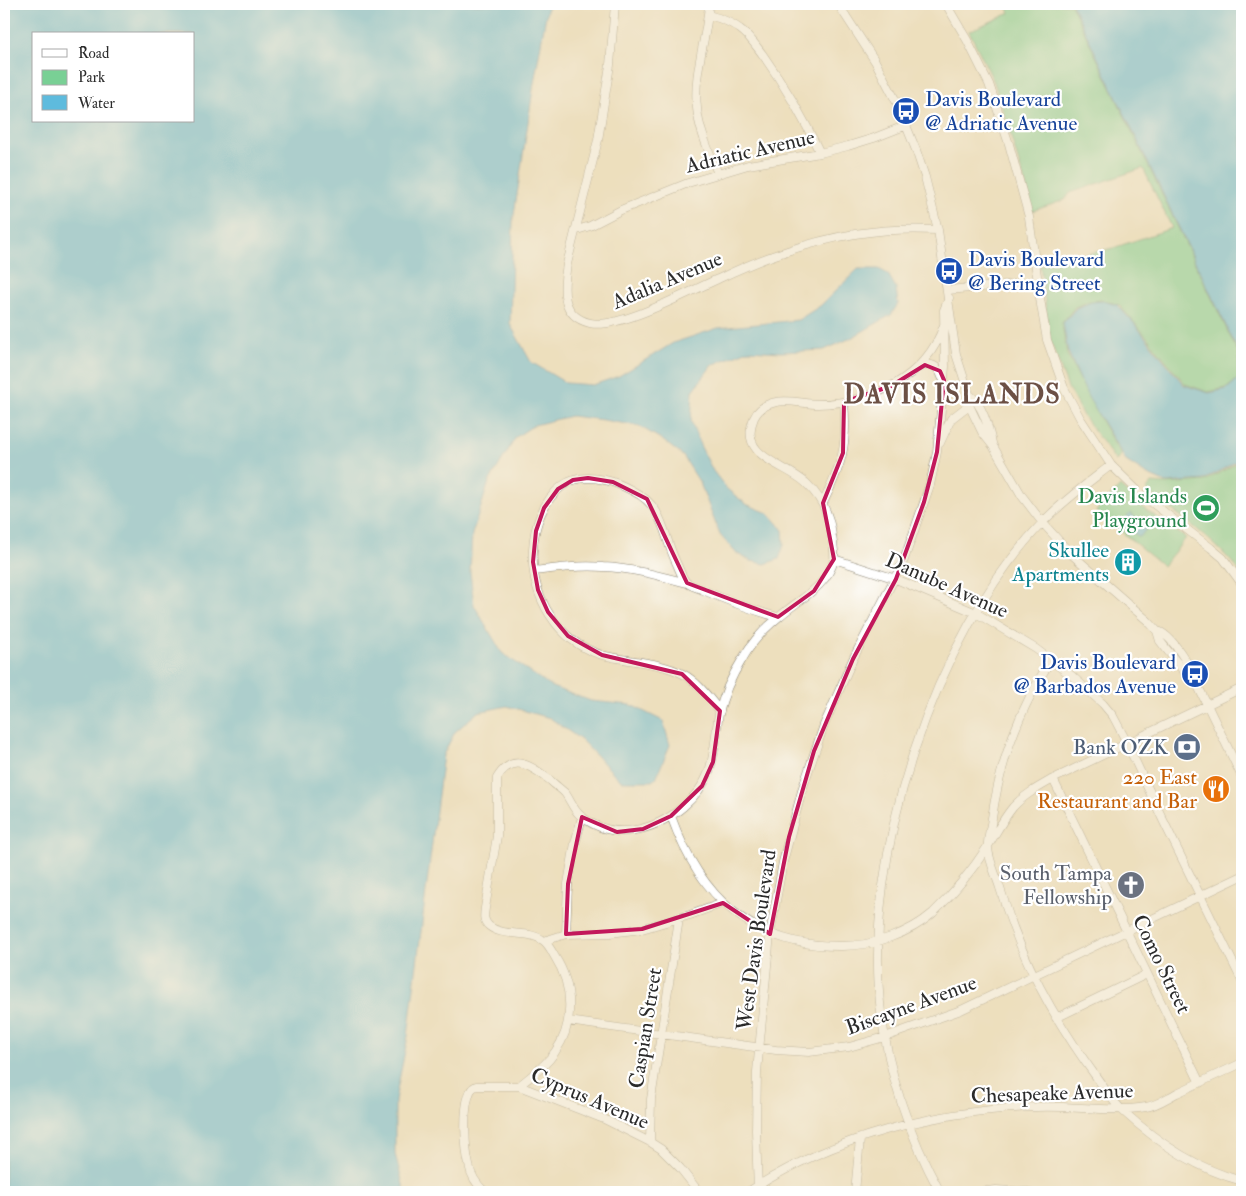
<svg xmlns="http://www.w3.org/2000/svg" width="1246" height="1196" font-family="'IM FELL Double Pica',serif">
<style>
.green{fill:#79d095;stroke:#527e60}
.water{fill:#5ebbdd;stroke:#447384;fill-rule:evenodd}
.lines{fill:none;stroke-linecap:round;stroke-linejoin:round}
.minor-casing{stroke:#8c8574;stroke-width:9}
.minor{stroke:#fff;stroke-width:8}
.marked{fill:none;stroke:#c2185b;stroke-width:4;stroke-linejoin:round}
.labels{text-anchor:middle;stroke-width:4.5;stroke-linejoin:round;paint-order:stroke}
.transit-label{font-size:21px;fill:#164399;stroke:#fff;text-anchor:start}
.street-label{font-size:21px;fill:#2b2b2b;stroke:#fff}
.leisure-label{font-size:21px;fill:#27864d;stroke:#fff;text-anchor:end}
.culture-label{font-size:21px;fill:#0d838f;stroke:#fff;text-anchor:end}
.service-label{font-size:21px;fill:#4e5e75;stroke:#fff;text-anchor:end}
.food-label{font-size:21px;fill:#c56008;stroke:#fff;text-anchor:end}
.worship-label{font-size:21px;fill:#5b616d;stroke:#fff;text-anchor:end}
.district-label{font-size:26px;font-weight:bold;letter-spacing:1px;fill:#6c5045;stroke:#fff}
</style>
<rect width="100%" height="100%" fill="#fff"/>
<filter id="ink" filterUnits="userSpaceOnUse"><feTurbulence type="fractalNoise" baseFrequency=".02" numOctaves="2"/><feDisplacementMap in="SourceGraphic" scale="10" xChannelSelector="R" yChannelSelector="G"/><feConvolveMatrix kernelMatrix="1 2 1 2 8 2 1 2 1" color-interpolation-filters="sRGB"/></filter>
<filter id="wash" filterUnits="userSpaceOnUse"><feTurbulence type="fractalNoise" baseFrequency=".0096" numOctaves="4" result="noise"/><feDisplacementMap in="SourceGraphic" scale="20" xChannelSelector="R" yChannelSelector="G"/><feGaussianBlur stdDeviation="1.12" result="paint"/><feColorMatrix in="noise" values="0 0 0 0 0 0 0 0 0 0 0 0 0 0 0 0 0 1.4 0 .05"/><feComposite in="paint" operator="in"/></filter>
<g filter="url(#wash)">
<rect width="100%" height="100%" fill="#eddfbd"/>
<path class="green" d="M1006,4H1071L1239,355L1238,379L1227,388L1208,392L1185,384L1146,336L1119,305L1103,300L1090,301L1075,307L1062,323L1067,354L1102,422L1121,455L1116,461L1083,416L1068,388L1050,340L1040,265L1113,248L1172,228L1143,168L1070,193L1065,200L1032,211L1026,186L994,82L969,31L1010,13Z
M1242,460V575C1217,540 1179,516 1146,490L1152,483L1166,484L1205,481Z
M1120,486L1145,509L1186,538L1163,566L1096,511Z"/>
<path class="water" d="M4,4H548L534,83L513,221L510,324L531,362L566,383L593,385L619,376L673,343L718,328L798,320L820,306L858,269H879L888,274L896,288L898,304L891,315L851,338L824,350L781,352L748,350L712,365L693,391L691,421L700,445L713,471L727,489L746,504L768,513L783,530L784,545L779,559L765,564L751,561L736,553L720,535L700,483L683,456L661,439L639,426L603,420L571,416L534,425L516,437L489,482L472,534L470,572L474,605L502,653L552,687L591,701L631,705L663,721L670,745L656,778L652,781H621L581,740L550,718L507,706L478,712L455,732L443,755L408,1036L395,1100V1154L405,1192H4ZM34,34H194V121H34Z
M1072,4H1242V458L1204,480L1166,483L1146,474L1126,461L1088,397L1068,352L1063,323L1076,308L1091,302L1103,301L1117,305L1133,322L1184,385L1209,393L1227,389L1238,379L1240,355Z
M1130,513L1147,528L1140,537L1121,525Z"/>
</g>
<g filter="url(#ink)">
<g class="lines">
<g class="minor-casing">
<path id="minor" d="M615,4L610,65L598,140L567,264C563,288 560,316 590,323C619,330 690,291 718,279C737,270 757,261 778,254C834,235 878,227 938,230
M709,4C707,38 693,73 697,108C699,131 710,153 718,174
M838,4L875,61L897,103L916,150L925,177L938,230L956,354L969,394V405L982,432L993,446L1022,496L1042,522L1069,552L1148,621L1157,631L1160,641L1190,679L1197,684
M946,4L967,40L989,84L1009,144L1029,217L1041,305L1047,340L1064,388L1080,418L1111,465L1142,495L1211,548L1223,558L1242,584
M708,15C720,18 731,22 740,29C750,36 756,46 763,55C785,86 804,119 820,153
M577,230L590,226L621,210L688,183L748,165L820,153L848,146L874,138L907,125
M948,290L1038,282
M919,367C931,362 938,365 942,377
M969,394C983,405 988,426 992,443
M940,443L951,419L969,405
M823,503C842,464 848,445 844,402
M834,559L896,579L976,613L1036,649L1072,676L1103,704L1113,716L1123,735L1163,820L1242,981
M534,571C557,568 581,565 603,567C631,568 660,576 687,583
M1157,631C1171,633 1193,670 1197,684L1242,777
M1051,660C1020,708 1000,762 992,818C991,827 987,839 988,848C989,861 996,875 1000,888C1021,959 1053,1018 1097,1078C1105,1089 1113,1102 1123,1111C1157,1142 1197,1169 1242,1181
M720,711C709,698 698,682 683,674C658,661 629,662 602,655C557,642 530,595 533,549C534,526 543,501 562,486C574,477 591,477 605,480C615,482 624,486 633,491C665,507 662,533 676,562C679,568 682,578 686,582C690,586 699,588 703,590C728,601 752,610 778,617
M1053,779L1200,1083
M671,816C700,897 752,947 842,946C873,946 909,934 933,913C953,894 973,869 988,846C996,833 1003,819 1013,807C1024,795 1039,787 1053,779L1242,688
M566,934L568,884L575,843L582,817
M544,941L566,934L610,933L642,929L690,915L723,903
M1056,1018L1147,974
M568,1021L776,1050L809,1052L849,1047L885,1037L961,1010L1242,876
M519,1086C532,1075 546,1066 555,1052C575,1024 573,985 555,957C552,952 549,945 544,941C529,929 504,938 489,926C483,921 484,915 485,908L497,836V778C513,751 533,767 551,781C555,785 561,789 565,793C571,801 573,810 581,816C613,842 654,831 683,807C717,778 712,753 719,714C723,695 733,674 743,658C752,642 765,628 780,616C799,599 827,587 834,560C835,553 833,543 832,536C830,515 822,498 806,483C786,464 737,457 754,418C758,409 766,404 776,402C789,399 804,404 818,404C871,403 926,379 944,325
M650,1142L651,1099L679,919
M485,1192C477,1185 471,1176 469,1165C465,1149 463,1111 469,1095C470,1090 472,1088 476,1086H519L604,1119L650,1142L661,1149L680,1168L699,1192
M748,1192C831,1137 937,1110 1036,1107C1072,1105 1110,1113 1146,1107C1156,1106 1167,1098 1177,1093C1199,1083 1220,1073 1242,1063
M758,1192L756,1130L757,1072L770,934L783,862L803,787L824,725L853,659L904,560L930,485L937,452L945,367L944,310L949,298
M855,1192L860,1139
M940,1192C909,1135 889,1076 881,1012C862,857 934,635 1043,522C1063,501 1088,483 1111,465
M977,1192L996,1190L1029,1192"/>
</g>
<use href="#minor" class="minor"/>
</g>
</g>
<path d="M0 0H1246V1196H0ZM925,365L940,371L944,380L937,452L924,502L896,579L853,659L814,751L789,837L770,934L723,903L642,929L566,934L568,884L582,817L617,832L643,829L671,816L702,786L713,762L720,711L682,674L602,655L568,636L548,612L538,590L533,562L536,531L544,508L558,489L573,480L588,478L613,482L647,499L687,583L778,617L814,591L834,559L823,503L843,453L844,402L891,386Z" fill="#eddfbd" fill-opacity=".55" fill-rule="evenodd"/>
<path class="marked" d="M925,365L940,371L944,380L937,452L924,502L896,579L853,659L814,751L789,837L770,934L723,903L642,929L566,934L568,884L582,817L617,832L643,829L671,816L702,786L713,762L720,711L682,674L602,655L568,636L548,612L538,590L533,562L536,531L544,508L558,489L573,480L588,478L613,482L647,499L687,583L778,617L814,591L834,559L823,503L843,453L844,402L891,386Z"/>
<defs>
<g id="bus-disc" transform="scale(1.4375)"><circle r="9.5" fill="#1a4fb4" stroke="#fff"/><path d="M-5-6H5V4H4V6H2V4H-2V6H-4V4H-5ZM-3.5-4V0h7V-4ZM-3.5 1.2v1.5H-2V1.2ZM2 1.2v1.5H3.5V1.2Z" fill="#fff"/></g>
<g id="stadium-disc" transform="scale(1.4375)"><circle r="9.5" fill="#2e9e5b" stroke="#fff"/><path d="M0-5a6.5 5 0 1 0 0 10a6.5 5 0 1 0 0-10ZM-3.5-1.8h7v3.6h-7Z" fill="#fff"/></g>
<g id="building-disc" transform="scale(1.4375)"><circle r="9.5" fill="#0f9aa8" stroke="#fff"/><path d="M-4-6H4V6H1V3H-1V6H-4ZM-2.5-4.3h1.7v1.8h-1.7ZM.8-4.3h1.7v1.8H.8ZM-2.5-1h1.7V.8h-1.7ZM.8-1h1.7V.8H.8Z" fill="#fff"/></g>
<g id="bank-disc" transform="scale(1.4375)"><circle r="9.5" fill="#5c6f8a" stroke="#fff"/><path d="M-6-4H6V4H-6ZM0-2.3a2.3 2.3 0 1 0 0 4.6a2.3 2.3 0 1 0 0-4.6Z" fill="#fff"/></g>
<g id="restaurant-disc" transform="scale(1.4375)"><circle r="9.5" fill="#e8710a" stroke="#fff"/><path d="M-5-6h1v4h1v-4h1v4h1v-4h1v5L-1.5 .5V6h-2V.5L-5-1ZM5-6V6H3V1.5H1.5Q1.5-4 5-6Z" fill="#fff"/></g>
<g id="church-disc" transform="scale(1.4375)"><circle r="9.5" fill="#6b7280" stroke="#fff"/><path d="M-1.2-6h2.4v3.5h3.3v2.4h-3.3V6h-2.4V-.1h-3.3v-2.4h3.3Z" fill="#fff"/></g>
</defs>
<g fill-rule="evenodd">
<use href="#bus-disc" x="906" y="111"/>
<use href="#bus-disc" x="949" y="271"/>
<use href="#stadium-disc" x="1206" y="508"/>
<use href="#building-disc" x="1128" y="562"/>
<use href="#bus-disc" x="1195" y="674"/>
<use href="#bank-disc" x="1187" y="747"/>
<use href="#restaurant-disc" x="1216" y="789"/>
<use href="#church-disc" x="1131" y="885"/>
</g>
<g class="labels">
<g class="transit-label">
<text x="925" y="106">Davis Boulevard<tspan x="925" dy="24">@ Adriatic Avenue</tspan></text>
<text x="968" y="266">Davis Boulevard<tspan x="968" dy="24">@ Bering Street</tspan></text>
<text x="1176" y="669" text-anchor="end">Davis Boulevard<tspan x="1176" dy="24">@ Barbados Avenue</tspan></text>
</g>
<g class="street-label">
<text transform="translate(750 151) rotate(-13)" y="7">Adriatic Avenue</text>
<text transform="translate(667 280) rotate(-23)" y="7">Adalia Avenue</text>
<text transform="translate(947 585) rotate(24)" y="7">Danube Avenue</text>
<text transform="translate(756 940) rotate(-82)" y="7">West Davis Boulevard</text>
<text transform="translate(1162 964) rotate(64)" y="7">Como Street</text>
<text transform="translate(911 1005) rotate(-20)" y="7">Biscayne Avenue</text>
<text transform="translate(645 1028) rotate(-81)" y="7">Caspian Street</text>
<text transform="translate(1052 1093) rotate(-2)" y="7">Chesapeake Avenue</text>
<text transform="translate(590 1098) rotate(23)" y="7">Cyprus Avenue</text>
</g>
<g class="leisure-label">
<text x="1187" y="503">Davis Islands<tspan x="1187" dy="24">Playground</tspan></text>
</g>
<g class="culture-label">
<text x="1109" y="557">Skullee<tspan x="1109" dy="24">Apartments</tspan></text>
</g>
<g class="service-label">
<text x="1168" y="754">Bank OZK</text>
</g>
<g class="food-label">
<text x="1197" y="784">220 East<tspan x="1197" dy="24">Restaurant and Bar</tspan></text>
</g>
<g class="worship-label">
<text x="1112" y="880">South Tampa<tspan x="1112" dy="24">Fellowship</tspan></text>
</g>
<g class="district-label">
<text x="952" y="403">DAVIS ISLANDS</text>
</g>
</g>
<rect width="1246" height="1196" fill="none" stroke="#fff" stroke-width="20"/>
<rect x="32" y="32" width="162" height="90" fill="#ffffff" stroke="#aaaaaa"/>
<rect x="42" y="49" width="25" height="8" fill="#ffffff" stroke="#aaaaaa"/>
<text x="78" y="58" font-size="15" fill="#2b2b2b">Road</text>
<rect x="42" y="70" width="25" height="15" fill="#79d095" stroke="#aaaaaa"/>
<text x="78" y="82" font-size="15" fill="#2b2b2b">Park</text>
<rect x="42" y="95" width="25" height="15" fill="#5ebbdd" stroke="#aaaaaa"/>
<text x="78" y="108" font-size="15" fill="#2b2b2b">Water</text>
</svg>
